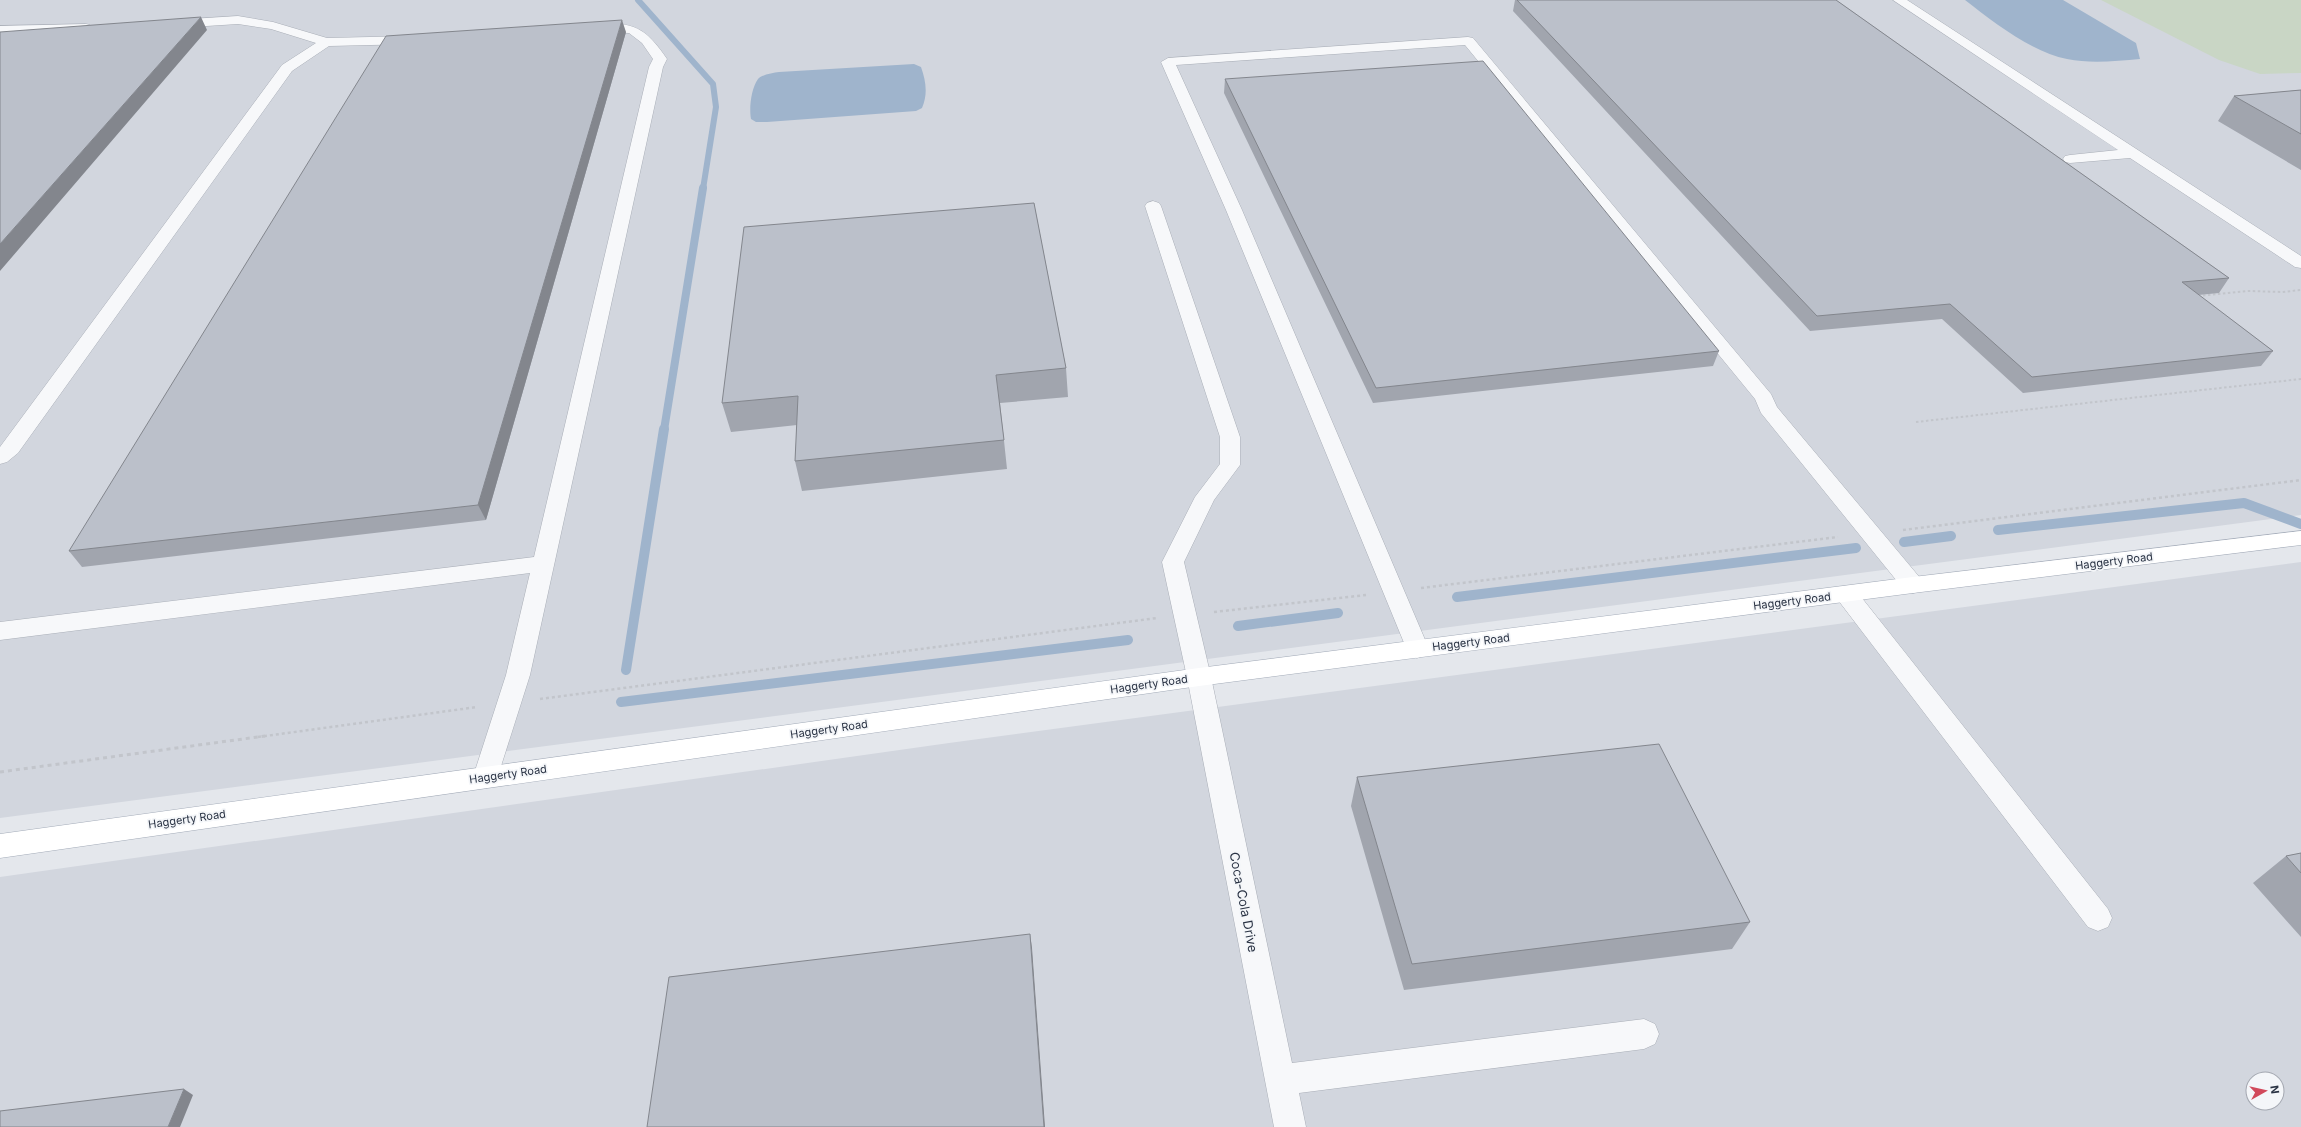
<svg xmlns="http://www.w3.org/2000/svg" width="2301" height="1127" font-family="Inter,sans-serif">
<style>
.built{fill:#d2d6de;fill-rule:evenodd}
.green{fill:#c9d6c5}
.water{fill:#9fb4cc}
.lines{fill:none;stroke-linecap:round;stroke-linejoin:round}
.stream-far2{stroke:#9fb4cc;stroke-width:6}
.stream-far1{stroke:#9fb4cc;stroke-width:8}
.stream{stroke:#9fb4cc;stroke-width:10}
.minor-casing{stroke:#a9aeb7;stroke-width:1}
.major-casing{stroke:#a3abb8;stroke-width:1}
.path-far2{stroke:#c2c5cb;stroke-width:2;stroke-dasharray:2.5 2.5;stroke-linecap:butt}
.path-far1{stroke:#c2c5cb;stroke-width:2.5;stroke-dasharray:3 3;stroke-linecap:butt}
.path{stroke:#c2c5cb;stroke-width:3;stroke-dasharray:4 4;stroke-linecap:butt}
.minor{fill:#f7f8fa;fill-rule:evenodd}
.major{fill:#fff;fill-rule:evenodd}
.wall{fill:#a1a5ae}
.shaded-wall{fill:#83868d}
.building{fill:#bbc0ca;stroke:#83868d}
.labels{text-anchor:middle;stroke-width:3.5;stroke-linejoin:round;paint-order:stroke}
.street-label{font-size:11px;fill:#2b3445;stroke:#f4f6f9}
.near-street-label{font-size:13px;fill:#2b3445;stroke:#f4f6f9}
</style>
<rect width="100%" height="100%" fill="#e4e7ec"/>
<path class="built" d="M0,0H2301V515L0,818Z
M2301,562V1127H0V877L949,743ZM2253,1079H2277V1103H2253Z"/>
<path class="green" d="M2101,0H2301V73L2260,74L2219,60Z"/>
<path class="water" d="M1965,0H2063L2136,43L2140,59C2116,61 2091,64 2067,59C2032,52 1993,22 1965,0Z
M914,64L921,67C926,81 928,94 922,108L916,111L767,122H756L751,119C749,108 751,89 758,79C763,74 773,73 779,72Z"/>
<g class="lines">
<path class="stream-far2" d="M638,0L713,84L716,107L703,189"/>
<path class="stream-far1" d="M664,430L703,188"/>
<path class="stream" d="M1998,530L2244,503L2301,524
M1904,542L1951,536
M1457,597L1856,548
M1238,626L1338,613
M626,670L664,429
M621,702L1128,640"/>
<g class="minor-casing">
<path id="minor" d="M1893,0H1907L2301,256V268L2295,267L2130,158L2070,163L2065,162L2063,159L2065,156L2070,155L2118,150Z
M238,16L273,22L327,38L413,36L419,40L413,44L329,46L292,71L18,453L7,462L0,464V447L282,65L316,43L271,29L238,24L175,28L169,24L175,20Z
M86,24L90,25L92,28L90,31L0,34V26Z
M595,24C634,22 645,27 667,59L663,67L530,675L495,785L486,788L477,785L473,777L506,675L530,573L0,640V622L534,557L649,67L653,59L642,43L629,33L591,31L589,28Z
M1468,37L1473,38L1771,394L1777,407L1921,579L1924,585L1921,591L1913,593L1905,591L1761,413L1755,399L1465,45L1176,65L1242,210L1429,649L1425,655L1417,658L1409,655L1226,210L1161,62L1168,58Z
M1153,201L1159,203L1161,206L1240,437V465L1214,500L1184,562L1211,677L1292,1063L1644,1019L1655,1024L1659,1034L1655,1044L1644,1049L1299,1093L1306,1127H1274L1187,677L1162,562L1195,497L1220,464V437L1145,206L1147,203Z
M1846,586L1854,588L2108,909L2112,918L2108,927L2098,931L2088,927L1838,600L1835,594L1838,588Z"/>
</g>
<g class="major-casing">
<path id="major" d="M2301,531V545L1913,593L1199,686L0,858V834L1199,668L1913,577Z"/>
</g>
<path class="path-far2" d="M2198,296L2249,291L2282,292L2301,290
M1916,422L2301,379"/>
<path class="path-far1" d="M1903,530L2301,480
M1421,588L1838,537
M1214,612L1366,595
M540,699L1157,618
M258,737L477,707"/>
<path class="path" d="M0,772L265,736"/>
<use href="#minor" class="minor"/>
<use href="#major" class="major"/>
</g>
<path class="wall" d="M1515,0H1836L2229,278L2219,293L2198,295L2273,351L2261,366L2023,393L1942,319L1810,331L1513,11Z
M626,32L486,520L82,567L69,551Z
M1225,79L1719,351L1713,366L1373,403L1224,93Z
M2301,90V170L2218,121L2234,96Z
M1034,203L1066,368L1068,397L1000,403L1007,469L802,491L795,461L797,425L731,432L722,403Z
M1357,777L1750,922L1732,949L1404,990L1351,806Z
M2301,853V937L2253,883L2286,856Z"/>
<path class="shaded-wall" d="M201,17L207,30L0,271V244Z
M622,20L626,32L486,520L478,505Z
M1030,934L1032,948L1045,1127H1044Z
M184,1089L193,1095L180,1127H168Z"/>
<path class="building" d="M1517,0H1836L2229,278L2182,282L2273,351L2032,377L1950,304L1817,316Z
M201,17L0,244V32Z
M622,20L478,505L69,551L386,36Z
M1483,61L1719,351L1376,388L1225,79Z
M2301,90V134L2234,96Z
M1034,203L1066,368L996,375L1004,440L795,461L798,396L722,403L744,227Z
M1659,744L1750,922L1412,964L1357,777Z
M2301,853V873L2286,856Z
M1030,934L1044,1127H647L669,977Z
M184,1089L168,1127H0V1111Z"/>
<g class="labels">
<g class="street-label">
<text transform="translate(2114 561) rotate(-7)" y="4">Haggerty Road</text>
<text transform="translate(1792 601) rotate(-7)" y="4">Haggerty Road</text>
<text transform="translate(1471 642) rotate(-7)" y="4">Haggerty Road</text>
<text transform="translate(1149 684) rotate(-8)" y="4">Haggerty Road</text>
<text transform="translate(829 729) rotate(-8)" y="4">Haggerty Road</text>
<text transform="translate(508 774) rotate(-8)" y="4">Haggerty Road</text>
<text transform="translate(187 819) rotate(-8)" y="4">Haggerty Road</text>
</g>
<g class="near-street-label">
<text transform="translate(1244 902) rotate(79)" y="5">Coca-Cola Drive</text>
</g>
</g>
<g transform="translate(2265 1091) rotate(82)"><circle r="19" fill="#f4f6f9" stroke="#a4a8b1"/>
<path d="M0-3L7 15L0 10L-7 15Z" fill="#d1495b"/>
<text y="-6" font-size="11" font-weight="bold" text-anchor="middle" fill="#2b3445">N</text>
</g>
</svg>
